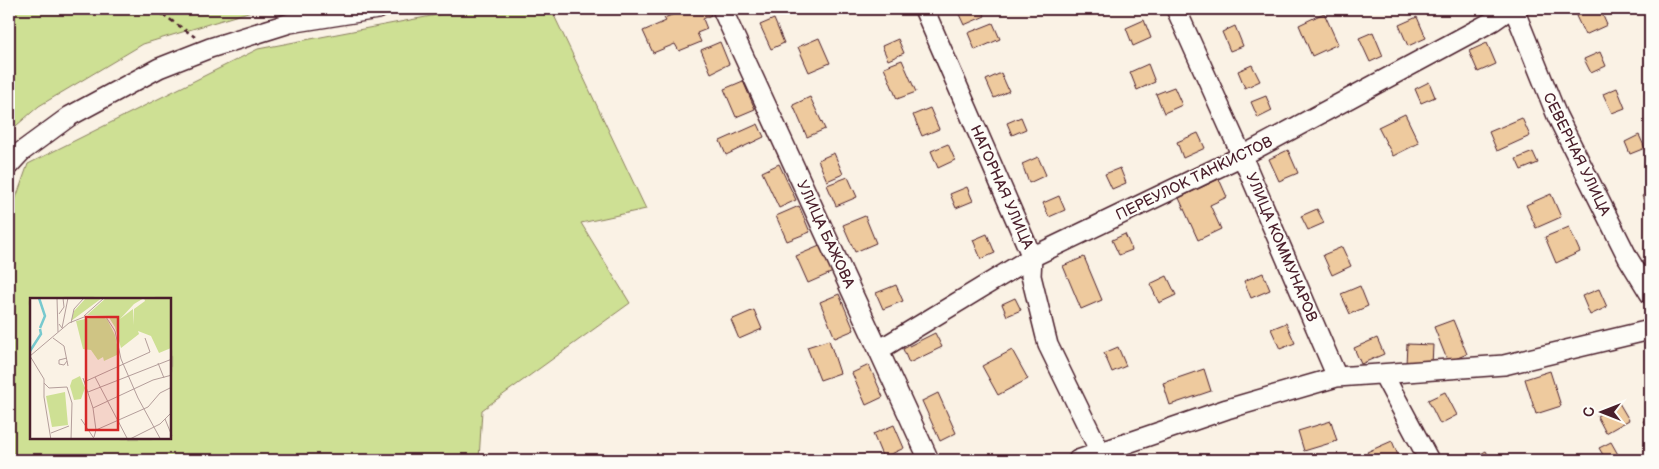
<svg xmlns="http://www.w3.org/2000/svg" width="1659" height="469" font-family="'Balsamiq Sans',sans-serif">
<style>
.green{fill:#cee094;stroke:#8c8060;fill-rule:evenodd}
.building{fill:#eeca9e;stroke:#4a1f2b}
.lines{fill:none;stroke-linecap:round;stroke-linejoin:round}
.minor-casing{stroke:#4a1f2b;stroke-width:22}
.path{stroke:#4a1f2b;stroke-width:2.5;stroke-dasharray:5 4;stroke-linecap:butt}
.minor{stroke:#fdfcf7;stroke-width:19}
.labels{text-anchor:middle;stroke-width:4;stroke-linejoin:round;paint-order:stroke}
.street-label{font-size:15px;fill:#4a1f2b;stroke:#fdfcf7}
.inset-river{fill:none;stroke:#77c9ce;stroke-width:2.5}
.inset-road{fill:none;stroke:#b49e9b;stroke-width:1}
.view{fill:#d62828;fill-opacity:0.15;stroke:#d62828;stroke-width:2.5}
.inset-edge{fill:none;stroke:#4a1f2b;stroke-width:2.5}
</style>
<rect width="100%" height="100%" fill="#faf2e5"/>
<filter id="ink" filterUnits="userSpaceOnUse"><feTurbulence type="fractalNoise" baseFrequency=".02" numOctaves="2"/><feDisplacementMap in="SourceGraphic" scale="10" xChannelSelector="R" yChannelSelector="G"/><feConvolveMatrix kernelMatrix="1 2 1 2 8 2 1 2 1" color-interpolation-filters="sRGB"/></filter>
<g filter="url(#ink)">
<path class="green" d="M9,9H258L143,44L39,106L9,132Z
M468,9H551L646,209L581,223L630,303L482,410L479,460H9V218L28,164L258,49ZM31,299H170V438H31Z"/>
<path class="building" d="M681,9H708L711,15L703,19L707,29L697,33L701,42L679,51L675,44L653,53L643,31L666,21L664,18L682,11Z
M960,9H982L985,16L964,25L957,10Z
M1453,9H1465L1455,13Z
M1592,9H1600L1607,25L1585,35L1576,16Z
M1324,13L1338,44L1312,56L1299,25Z
M1417,17L1426,38L1408,46L1399,25Z
M774,19L784,43L771,49L760,25Z
M1144,20L1151,38L1133,46L1126,28Z
M993,23L1000,39L975,50L968,33Z
M1235,26L1243,46L1230,51L1222,32Z
M1373,32L1383,56L1370,62L1359,38Z
M819,38L830,63L809,72L798,47Z
M898,39L904,53L888,60L882,46Z
M720,42L729,64L711,73L701,50Z
M1487,43L1496,64L1478,72L1469,51Z
M1600,52L1606,66L1591,73L1584,59Z
M902,60L916,92L897,99L884,67Z
M1148,64L1155,82L1137,90L1130,72Z
M1252,65L1260,81L1245,88L1238,71Z
M1001,73L1009,91L994,98L986,80Z
M743,81L755,109L736,117L724,89Z
M1429,82L1435,97L1421,103L1415,89Z
M1174,87L1182,105L1164,113L1156,94Z
M1617,88L1625,108L1612,113L1603,94Z
M1266,96L1272,111L1258,118L1251,102Z
M810,97L825,129L807,137L793,105Z
M930,108L939,129L922,136L913,115Z
M1405,114L1419,143L1393,156L1378,127Z
M1021,117L1026,129L1012,135L1007,123Z
M1522,118L1530,136L1497,151L1489,132Z
M758,124L764,137L726,155L720,141Z
M1198,133L1205,148L1183,158L1177,142Z
M1639,135L1645,148L1630,154L1625,142Z
M948,144L955,160L938,168L931,151Z
M1288,150L1298,173L1279,181L1269,159Z
M1533,152L1538,163L1521,170L1516,159Z
M834,153L843,174L827,181L818,160Z
M1038,157L1046,175L1029,183L1022,164Z
M1650,158V172L1645,160Z
M779,164L796,200L779,208L762,172Z
M1120,168L1126,183L1112,189L1105,174Z
M848,177L857,197L836,206L827,185Z
M1219,179L1227,197L1210,205L1221,229L1198,240L1179,198Z
M967,187L973,201L956,208L950,194Z
M1650,192V209L1648,210L1642,196Z
M1551,194L1561,217L1536,228L1526,205Z
M1059,196L1065,210L1049,217L1043,203Z
M799,206L810,232L787,241L776,216Z
M1317,209L1324,223L1308,230L1301,216Z
M865,216L876,243L855,252L843,225Z
M1569,227L1580,252L1556,263L1545,237Z
M987,234L995,253L981,259L973,240Z
M1125,234L1132,250L1119,255L1112,240Z
M822,245L833,272L808,283L796,256Z
M1342,247L1351,266L1332,275L1323,255Z
M1084,257L1102,300L1081,309L1063,266Z
M1263,273L1270,290L1251,298L1244,281Z
M1167,276L1176,295L1159,303L1150,284Z
M896,285L903,301L883,309L876,293Z
M1360,286L1368,306L1350,314L1341,294Z
M1599,289L1607,307L1590,315L1582,296Z
M839,294L854,330L835,338L820,302Z
M1015,298L1021,310L1007,316L1002,304Z
M754,310L762,329L739,339L731,320Z
M1453,320L1467,354L1448,362L1434,327Z
M1286,323L1295,343L1280,349L1271,329Z
M935,333L942,347L909,363L903,349Z
M1377,338L1384,354L1361,364L1354,348Z
M829,340L840,373L820,380L807,347Z
M1407,344L1433,345L1432,365L1406,364Z
M1118,347L1126,366L1112,372L1104,353Z
M1012,350L1028,379L998,395L982,366Z
M869,365L883,397L866,405L852,373Z
M1204,369L1211,391L1170,405L1163,383Z
M1550,371L1561,406L1536,414L1525,379Z
M1445,392L1457,415L1440,424L1428,400Z
M938,393L956,433L940,441L922,401Z
M1619,403L1629,420L1606,433L1597,416Z
M1650,417V435L1643,421Z
M1331,421L1337,441L1304,451L1298,431Z
M894,425L904,448L883,458L873,434Z
M1392,441L1400,460H1371L1367,452Z
M1611,442L1620,458L1617,460H1606L1599,448Z
M1486,451L1491,460H1470Z
M1575,455L1578,460H1566Z
M1214,456L1216,460H1201Z"/>
<g class="lines">
<g class="minor-casing">
<path id="minor" d="M722,9L929,460
M924,9L1032,257L1031,276L1048,345L1100,452
M1176,9L1242,156L1337,377
M1514,9L1557,116L1628,258L1650,294
M9,165L21,152L70,116L159,68L210,48L290,23L378,9
M879,350L1032,257L1242,156L1493,21L1510,9
M1383,374L1429,460
M1078,460L1227,409L1337,377L1504,365L1650,330"/>
</g>
<path class="path" d="M155,9L195,37"/>
<use href="#minor" class="minor"/>
</g>
</g>
<g class="labels">
<g class="street-label">
<text transform="translate(1577 154) rotate(64)" y="5">СЕВЕРНАЯ УЛИЦА</text>
<text transform="translate(1194 178) rotate(-26)" y="5">ПЕРЕУЛОК ТАНКИСТОВ</text>
<text transform="translate(1002 187) rotate(66)" y="5">НАГОРНАЯ УЛИЦА</text>
<text transform="translate(826 234) rotate(65)" y="5">УЛИЦА БАЖОВА</text>
<text transform="translate(1282 247) rotate(67)" y="5">УЛИЦА КОММУНАРОВ</text>
</g>
</g>
<g transform="translate(30 298)">
<rect width="141" height="141" fill="#faf2e5"/>
<path d="M56,0H72L41,23L44,13ZM76,0H141V50L129,55L121,38L108,33L109,36L91,50L85,29L78,18L57,17ZM114,0L115,3L104,11V27L103,11L90,21L104,6V1V6ZM69,18L77,21L85,37L89,56L74,63L73,59L68,62L61,52L53,51L46,23ZM50,78L55,90L51,101L44,102L40,88L42,82ZM35,94L38,127L22,129L16,98Z" fill="#cee094" fill-rule="evenodd"/>
<path class="inset-river" d="M9,0L15,18L10,30M0,53L11,36L10,31"/>
<path class="inset-road" d="M27,0L28,34M29,16L34,9L33,0M54,18L74,0M41,25L44,11L54,0M29,26L32,30L38,0M23,40L34,48L38,68M0,58L39,25L54,19H76L85,33L91,61L108,100L131,142M0,58L14,81V99L21,142M37,60L29,62V66L34,67L37,63M128,65L134,80M65,79L98,142M53,80L63,110L66,132L64,139M54,84L120,54L115,40M14,85L19,90L37,89L42,105L41,142M58,94L142,61M63,110L123,82L142,77M51,121L65,142M135,121L142,138M66,132L118,109L130,95L142,89M21,135L39,128M98,142L130,126L142,114"/>
<path class="view" d="M56,19H88V132H56Z"/>
<rect width="141" height="141" class="inset-edge"/>
</g>
<rect width="1659" height="469" fill="none" stroke="#fdfcf7" stroke-width="30"/>
<rect x="15" y="15" width="1629" height="439" fill="none" stroke="#4a1f2b" stroke-width="2" filter="url(#ink)"/>
<g transform="translate(1602 412) rotate(270)" stroke="#fdfcf7" stroke-width="4" paint-order="stroke">
<path d="M0-4L9 19L0 12L-9 19Z" fill="#4a1f2b"/>
<text y="-8" font-size="14" font-weight="bold" text-anchor="middle" fill="#4a1f2b">С</text>
</g>
</svg>
